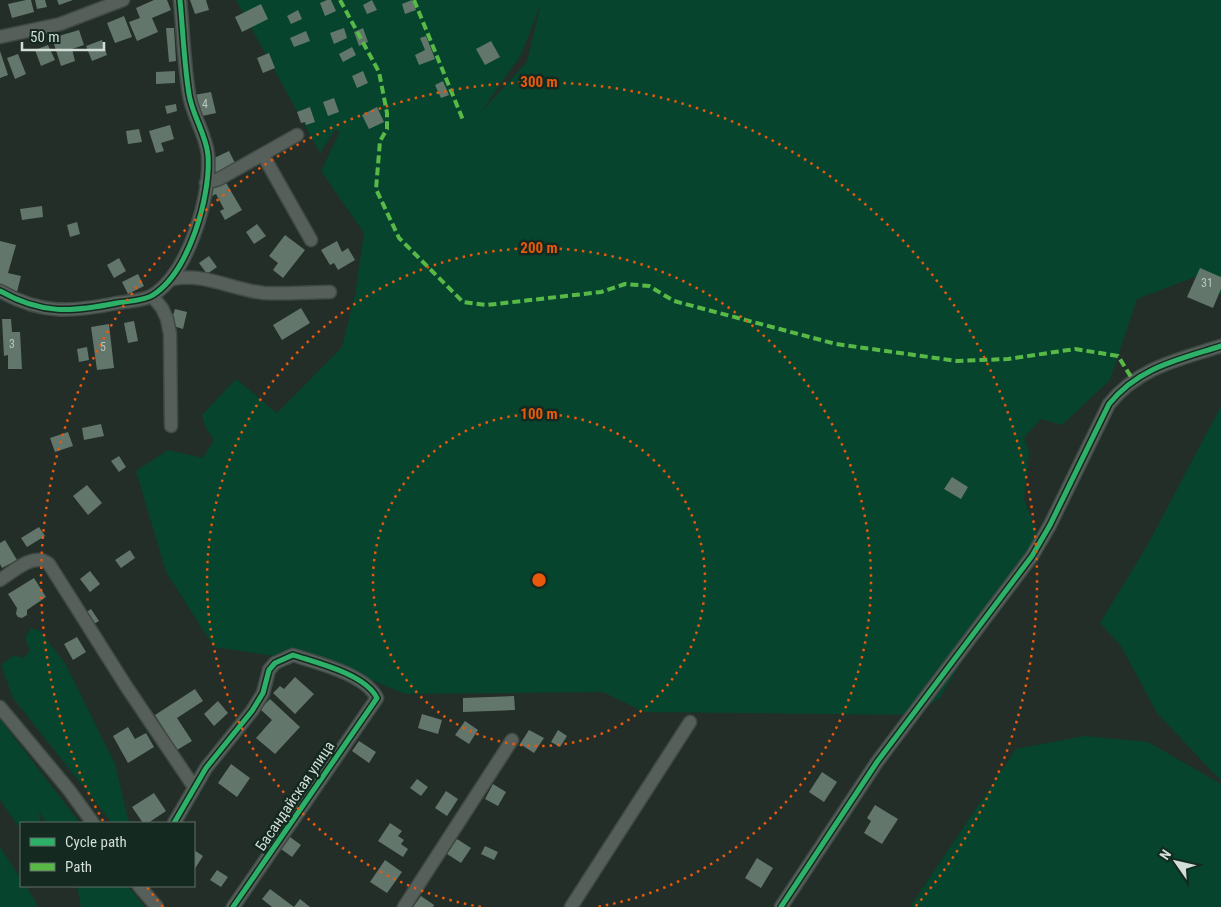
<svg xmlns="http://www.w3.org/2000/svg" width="1221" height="907" font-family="'Roboto Condensed',sans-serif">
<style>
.green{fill:#06442e;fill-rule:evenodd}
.building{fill:#63766c}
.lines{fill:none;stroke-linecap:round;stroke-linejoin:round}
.minor-casing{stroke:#404a44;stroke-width:15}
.minor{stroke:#565f5a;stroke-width:12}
.quiet{stroke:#58b947;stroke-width:4;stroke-dasharray:8 4;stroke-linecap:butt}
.cycleway-casing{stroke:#14291f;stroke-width:8}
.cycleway{stroke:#2db169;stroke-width:5}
.ring{fill:none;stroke:#e8590c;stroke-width:2.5;stroke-dasharray:2.5 5}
.labels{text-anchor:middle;stroke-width:5;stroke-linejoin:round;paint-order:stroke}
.number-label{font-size:12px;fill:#b6c4bc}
.street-label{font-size:15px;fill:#d2ded7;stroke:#14291f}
.centre{fill:#e8590c;stroke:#14291f;stroke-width:2.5}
.ring-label{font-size:15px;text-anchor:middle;font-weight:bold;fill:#e8590c;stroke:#14291f;stroke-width:5;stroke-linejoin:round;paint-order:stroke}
</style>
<rect width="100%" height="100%" fill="#232e28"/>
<path class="green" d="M236,0H1221V295L1203,274L1137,299L1110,380L1062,425L1041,419L1024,438L1029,452L1024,499L1040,542L1006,587L940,698L913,715L644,712L603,692L405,694L336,665L214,647L166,572L136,471L168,450L203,458L214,440L205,426L202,415L236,379L277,413L342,347L355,295L364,233L321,171L340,131L335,130L320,153ZM541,3L527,62L481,112L521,55Z
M1221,406V781L1157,713L1121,646L1100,623L1147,546Z
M31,628L40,631L65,663L115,764L128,819L131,823H112L13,698L1,665L14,655L23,658L30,651L25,638Z
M0,719L80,823H46L39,811L41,823H21V830L0,800Z
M1084,736L1148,742L1221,784V907H910L1016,749Z
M0,847L21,879V886H26L39,907H0Z
M77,886H128L145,907H81Z"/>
<path class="building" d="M26,0H31L34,12L12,18L8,4Z
M35,0H45L47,7L37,9Z
M57,0H73L59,5Z
M154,0H167L171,10L152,18L158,32L137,41L129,22L140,18L136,8Z
M190,0H206L209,10L195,14Z
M327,0H331L336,11L325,16L320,3Z
M372,0L377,10L367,14L363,5Z
M412,0L416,10L405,14L402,4Z
M261,4L268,19L242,32L235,17Z
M298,10L302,19L291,24L287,16Z
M124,16L132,37L115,43L107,23Z
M166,28H174L176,61L169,62Z
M344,28L347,38L334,44L330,33Z
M363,28L368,42L359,46L354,32Z
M79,30L84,45L72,49L75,61L61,66L52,38Z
M306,31L310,41L294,47L290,38Z
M426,36L435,59L419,65L415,55L425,50L420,38Z
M102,40L107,55L92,61L86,46Z
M491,41L500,57L485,65L476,49Z
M48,45L55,60L41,66L35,50Z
M352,47L356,55L343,62L339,54Z
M0,51L8,75L0,78Z
M269,53L275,68L263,73L257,58Z
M18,54L26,74L15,79L7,58Z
M175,71V83L156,84V72Z
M363,71L368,83L357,88L352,76Z
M443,81L449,95L441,98L435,85Z
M211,92L216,113L198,117L194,95Z
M334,98L339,112L328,116L323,102Z
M176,104L177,111L167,114L165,106Z
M310,107L315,122L306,125L305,122L301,123L297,112Z
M377,107L384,122L369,129L362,115Z
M170,125L174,139L161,143L164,151L156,153L149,131Z
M139,129L142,142L128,144L126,131Z
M229,151L237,167L218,177L210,160Z
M225,181L242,210L225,220L220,211L224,209L216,194L212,196L209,190Z
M42,206L43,217L22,220L20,209Z
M77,222L80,234L70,237L67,225Z
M257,224L266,236L254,244L246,232Z
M285,235L305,250L283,278L273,270L278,263L269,256Z
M0,241L16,245L8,273L21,276L17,292L0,287Z
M337,241L342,252L348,248L355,260L338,270L334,263L330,265L321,250Z
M209,256L217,267L207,274L199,263Z
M119,258L126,271L114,278L107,265Z
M1200,268L1221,277V289L1213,308L1187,297Z
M138,274L144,286L128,294L122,282Z
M301,308L310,323L282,340L273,325Z
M175,309L187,312L183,329L170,325Z
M2,319H11L12,332H20L22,369H8V355L4,356Z
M134,321L138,341L128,343L124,323Z
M109,324L114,368L97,370L91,327Z
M87,347L89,360L79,362L77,349Z
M101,424L104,436L84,440L82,428Z
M68,432L73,446L55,452L50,438Z
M119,456L126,467L119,472L111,461Z
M952,477L968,487L961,499L944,489Z
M87,485L102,503L88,515L73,496Z
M39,527L45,536L27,547L21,538Z
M5,540L17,560L2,568L0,564V543Z
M130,550L135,558L121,568L115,560Z
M90,571L100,584L90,592L80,579Z
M34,578L46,597L27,610V615L22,618L18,617L16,614L17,608L8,594Z
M91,609L99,621L92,625L85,613Z
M77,637L86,652L73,660L64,644Z
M295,677L314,694L295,714L273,693L280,686L284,689Z
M195,689L203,701L177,718L192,741L177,750L155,715Z
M514,696L515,710L463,712V698Z
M270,699L300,727L275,754L256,738L272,720L260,709Z
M218,701L228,713L214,726L204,714Z
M422,714L442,720L438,734L418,728Z
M465,721L478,730L469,744L455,735Z
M128,727L135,739L146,733L154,747L128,763L113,736Z
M529,730L544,738L534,753L520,744Z
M558,730L567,736L560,747L551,742Z
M359,741L376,752L369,763L352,751Z
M231,764L250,778L237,797L218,783Z
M822,772L837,782L824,802L809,792Z
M417,779L428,787L421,796L410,788Z
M493,784L506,792L498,806L485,799Z
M446,791L458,799L447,816L435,808Z
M154,793L166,811L148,823H143L132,807Z
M875,805L898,819L882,844L864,833L871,821L867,818Z
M390,823L402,831L398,836L404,840L401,844L408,849L403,857L378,841Z
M290,837L301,845L292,857L281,849Z
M457,839L471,848L461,863L447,854Z
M485,846L498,852L494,860L481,854Z
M194,850L203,856L194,870Z
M757,858L773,868L761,888L745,878Z
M385,860L402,872L387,893L370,882Z
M217,870L228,877L221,887L210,880Z
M270,889L294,907H272L262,899Z
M421,896L434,905L433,907H413Z
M300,899L310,907H294Z"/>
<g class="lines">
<g class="minor-casing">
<path id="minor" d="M0,37L60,24L123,0
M263,155L311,240
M206,183L219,179L297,135
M173,279C202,272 234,290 264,293C286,294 308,292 330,292
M0,291C42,315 72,312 117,303C128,301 144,301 153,295C189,272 211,196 208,155C206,134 192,115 189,94C184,63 183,31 180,0
M152,296L162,308L167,319L170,334L171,426
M0,580C11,573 25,560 38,560C42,559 46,562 49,564L126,686L194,787
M0,707L69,790L93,823
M174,823L206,768L252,711L263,693L269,670L275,663L293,655C317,663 365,674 377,698L233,907
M139,886L157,907
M404,907L512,740
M571,907L690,722
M781,907L877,762L1032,556L1050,525L1109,404C1139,367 1178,360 1221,346"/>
</g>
<use href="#minor" class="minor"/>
<path class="quiet" d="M340,0L379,72L387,113V129L380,141L376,189L399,238L463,302L487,305L601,292L625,284L649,286L674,301L836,344L957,361L1008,359L1075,349L1118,356L1133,380
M414,0L463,120"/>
<g class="cycleway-casing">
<path id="cycleway" d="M0,291C42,315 72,312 117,303C128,301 144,301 153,295C189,272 211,196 208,155C206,134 192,115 189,94C184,63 183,31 180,0
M174,823L206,768L252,711L263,693L269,670L275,663L293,655C317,663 365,674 377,698L233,907
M781,907L877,762L1032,556L1050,525L1109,404C1139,367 1178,360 1221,346"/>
</g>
<use href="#cycleway" class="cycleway"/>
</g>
<g class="ring">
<circle cx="539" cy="580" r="166"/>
<path d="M481 907A332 332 0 1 1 597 907"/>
<path d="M163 907A498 498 0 0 1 147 887M103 821A498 498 0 1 1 915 907"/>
</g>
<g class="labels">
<g class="number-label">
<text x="205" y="108">4</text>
<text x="1207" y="287">31</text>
<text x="12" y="348">3</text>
<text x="103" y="351">5</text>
</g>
<g class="street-label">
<text transform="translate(295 796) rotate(-56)" y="5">Басандайская улица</text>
</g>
</g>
<circle cx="539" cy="580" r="8" class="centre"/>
<g class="ring-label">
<text x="539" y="87">300 m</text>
<text x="539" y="253">200 m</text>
<text x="539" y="419">100 m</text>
</g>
<rect x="20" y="822" width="175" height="65" fill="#14291f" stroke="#607169"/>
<rect x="30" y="838" width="25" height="8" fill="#2db169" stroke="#607169"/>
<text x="65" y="847" font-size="15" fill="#d2ded7">Cycle path</text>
<rect x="30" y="863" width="25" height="8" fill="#58b947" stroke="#607169"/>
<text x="65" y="872" font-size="15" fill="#d2ded7">Path</text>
<g transform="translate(1176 862) rotate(304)" stroke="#14291f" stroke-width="4" paint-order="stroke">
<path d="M0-4L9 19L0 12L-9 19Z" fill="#d2ded7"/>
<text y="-8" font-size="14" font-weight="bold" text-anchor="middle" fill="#d2ded7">N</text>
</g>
<path d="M22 42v8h82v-8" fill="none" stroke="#d2ded7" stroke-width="2.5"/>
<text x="30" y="42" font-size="15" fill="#d2ded7" stroke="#14291f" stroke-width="4" paint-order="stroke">50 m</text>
</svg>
